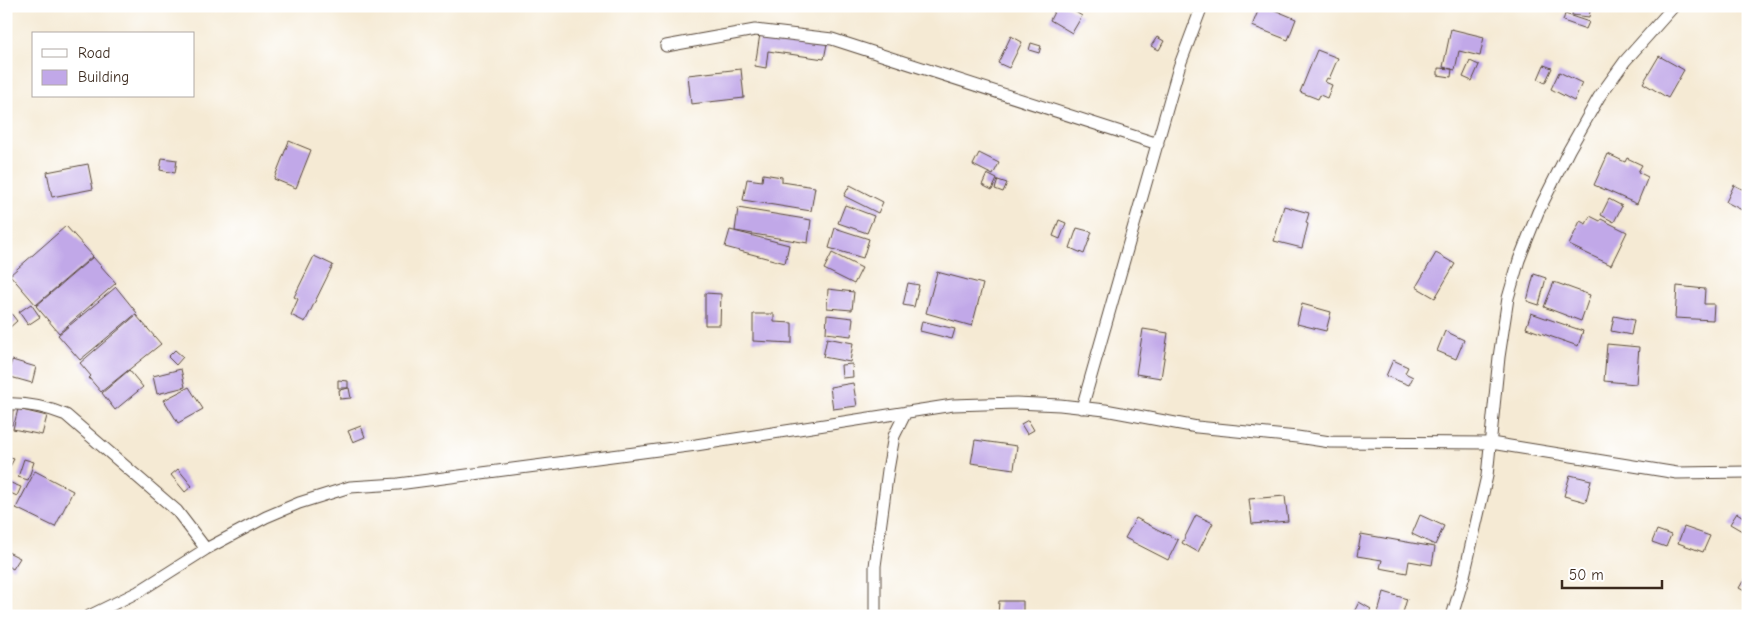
<svg xmlns="http://www.w3.org/2000/svg" width="1754" height="622" font-family="'Comic Neue',sans-serif">
<style>
.building{fill:#c1a8e8}
.lines{fill:none;stroke-linecap:round;stroke-linejoin:round}
.street-casing{stroke:#574739;stroke-width:13}
.street{stroke:#fff;stroke-width:11}
</style>
<rect width="100%" height="100%" fill="#fff"/>
<filter id="ink" filterUnits="userSpaceOnUse"><feTurbulence type="fractalNoise" baseFrequency=".02" numOctaves="2"/><feDisplacementMap in="SourceGraphic" scale="10" xChannelSelector="R" yChannelSelector="G"/><feConvolveMatrix kernelMatrix="1 2 1 2 8 2 1 2 1" color-interpolation-filters="sRGB"/></filter>
<filter id="wash" filterUnits="userSpaceOnUse"><feTurbulence type="fractalNoise" baseFrequency=".0096" numOctaves="4" result="noise"/><feDisplacementMap in="SourceGraphic" scale="20" xChannelSelector="R" yChannelSelector="G"/><feGaussianBlur stdDeviation="1.12" result="paint"/><feColorMatrix in="noise" values="0 0 0 0 0 0 0 0 0 0 0 0 0 0 0 0 0 1.4 0 .05"/><feComposite in="paint" operator="in"/></filter>
<g filter="url(#wash)">
<rect width="100%" height="100%" fill="#f5ead4"/>
<g id="blocks">
<path class="building" d="M1057,6H1066L1082,16L1072,33L1050,20Z
M1260,6H1265L1296,19L1288,40L1252,26Z
M1573,6H1591L1589,17L1572,15Z
M1565,14L1589,22L1586,29L1563,21Z
M1451,29L1484,37L1480,56L1459,51L1455,70L1443,67Z
M760,34L827,44L824,59L768,51L766,68L755,66Z
M1011,36L1022,42L1009,68L998,63Z
M1157,37L1164,41L1159,50L1151,46Z
M1031,43L1041,46L1039,53L1029,50Z
M1317,50L1338,58L1329,79L1327,78L1325,82L1332,85L1327,98L1320,95L1318,99L1300,92Z
M1659,56L1684,70L1668,98L1643,83Z
M1470,61L1479,65L1472,81L1463,77Z
M1544,65L1552,68L1545,83L1538,79Z
M1438,68L1452,69L1451,77L1438,75Z
M741,69L744,98L691,104L688,75Z
M1559,72L1582,83L1574,101L1551,89Z
M289,141L311,150L296,188L274,179Z
M979,153L999,163L993,175L973,165Z
M1608,154L1625,162L1627,158L1642,165L1638,172L1648,177L1637,204L1594,185Z
M162,158L177,160L175,173L160,170Z
M88,164L93,189L52,197L47,172Z
M763,174L782,177V182L815,187L811,211L743,200L747,179L762,181Z
M987,174L997,179L992,190L982,185Z
M998,180L1007,183L1003,192L995,189Z
M850,185L883,202L878,213L844,196Z
M1734,185L1748,192V213L1726,202Z
M1609,199L1622,206L1614,222L1601,215Z
M845,205L874,216L867,233L838,223Z
M1284,206L1309,213L1306,223L1308,224L1302,248L1274,241Z
M738,208L811,220L808,243L735,231Z
M1590,216L1600,221L1601,219L1627,232L1611,265L1569,245L1580,221L1586,224Z
M1059,220L1066,223L1060,239L1053,236Z
M66,226L93,256L36,305L10,275Z
M835,228L869,239L863,258L829,248Z
M1077,228L1092,232L1084,254L1070,248Z
M730,230L789,245L785,263L725,247Z
M832,253L862,268L854,284L824,269Z
M1436,253L1455,264L1435,298L1416,287Z
M314,256L333,265L305,322L291,315L298,299L294,297Z
M93,257L116,283L59,333L36,306Z
M937,272L983,284L972,326L926,313Z
M1534,274L1546,278L1539,305L1527,301Z
M1554,282L1590,295L1581,321L1544,307Z
M908,283L919,285L914,307L903,305Z
M1677,286L1705,289L1704,304H1714L1713,320L1675,318Z
M116,287L137,313L80,360L58,335Z
M828,289L854,292L852,310L827,308Z
M705,293L721,294L720,325H705Z
M31,304L40,317L28,325L19,312Z
M1302,304L1331,312L1326,331L1297,324Z
M10,312L17,321L8,329L6,327V315Z
M1531,313L1583,331L1578,346L1526,328Z
M753,314H774V322L792,323V343L753,341Z
M136,315L161,344L101,392L89,378L91,376L80,363Z
M827,315L853,318L851,336L826,333Z
M1614,316L1634,320L1631,335L1611,331Z
M922,321L955,329L952,339L920,331Z
M1143,329L1168,333L1161,378L1136,374Z
M1445,331L1464,340L1456,359L1437,351Z
M827,338L853,343L850,362L823,357Z
M1607,344L1639,347L1636,384L1604,381Z
M175,350L183,357L176,365L168,357Z
M12,360L36,367L32,383L7,376Z
M1393,360L1408,367L1405,373L1413,377L1409,385L1386,376Z
M852,364L853,377L842,378L841,365Z
M181,369L185,387L157,394L153,376Z
M129,370L143,387L115,410L102,393Z
M338,380L348,381V388H338Z
M853,383L857,406L833,409L830,387Z
M189,387L203,409L178,423L164,400Z
M349,388L351,398L340,399L339,390Z
M6,408H13L12,425L6,424Z
M18,409L47,416L42,435L13,429Z
M1028,420L1034,430L1027,434L1021,424Z
M361,426L365,437L353,442L348,431Z
M975,440L1017,446L1014,469L971,463Z
M6,456L14,459L6,474Z
M24,459L34,462L28,480L18,477Z
M178,469L192,486L185,492L171,475Z
M35,471L73,491L55,527L16,508Z
M1570,475L1591,480L1586,502L1564,496Z
M6,481L21,487L17,496L6,491Z
M1285,496L1288,521L1252,524L1249,499Z
M1737,513L1748,520L1742,531L1730,524Z
M1196,515L1213,523L1198,552L1182,543Z
M1420,515L1444,526L1435,545L1412,534Z
M1136,518L1178,540L1168,560L1125,538Z
M1684,527L1710,536L1703,552L1678,543Z
M1657,530L1671,535L1666,547L1652,542Z
M1361,534L1435,547L1432,565L1409,561L1407,573L1380,568L1382,560L1357,556Z
M6,551L20,558L13,569L6,565Z
M1748,573V593L1739,588Z
M1384,592L1407,599L1402,616H1377Z
M999,601H1023V616H998Z
M1359,602L1371,609L1367,616H1352Z"/>
</g>
</g>
<g filter="url(#ink)">
<use href="#blocks" fill-opacity="0" stroke="#574739" stroke-width="1"/>
<g class="lines">
<g class="street-casing">
<path id="street" d="M666,46L755,30L832,39L1158,144
M6,404C28,403 46,407 66,415L177,511L206,549
M1082,408L1179,67L1202,6
M89,616L138,592L206,549L266,517L299,503L350,487L398,484L696,445L953,405L1016,403L1060,405L1105,410L1197,427L1297,437L1330,442L1491,443L1677,473L1748,472
M875,616V566L888,470L894,436L906,412
M1452,616L1464,576L1487,476L1499,357L1508,298L1519,260L1538,212L1569,150L1599,97L1625,61L1674,6"/>
</g>
<use href="#street" class="street"/>
</g>
</g>
<rect width="1754" height="622" fill="none" stroke="#fff" stroke-width="25"/>
<rect x="32" y="32" width="162" height="65" fill="#ffffff" stroke="#b1aaa5"/>
<rect x="42" y="49" width="25" height="8" fill="#ffffff" stroke="#b1aaa5"/>
<text x="78" y="58" font-size="15" fill="#3b2a1e">Road</text>
<rect x="42" y="70" width="25" height="15" fill="#c1a8e8" stroke="#b1aaa5"/>
<text x="78" y="82" font-size="15" fill="#3b2a1e">Building</text>
<path d="M1562 580v8h100v-8" fill="none" stroke="#3b2a1e" stroke-width="2.5"/>
<text x="1569" y="580" font-size="15" fill="#3b2a1e" stroke="#ffffff" stroke-width="4" paint-order="stroke">50 m</text>
</svg>
